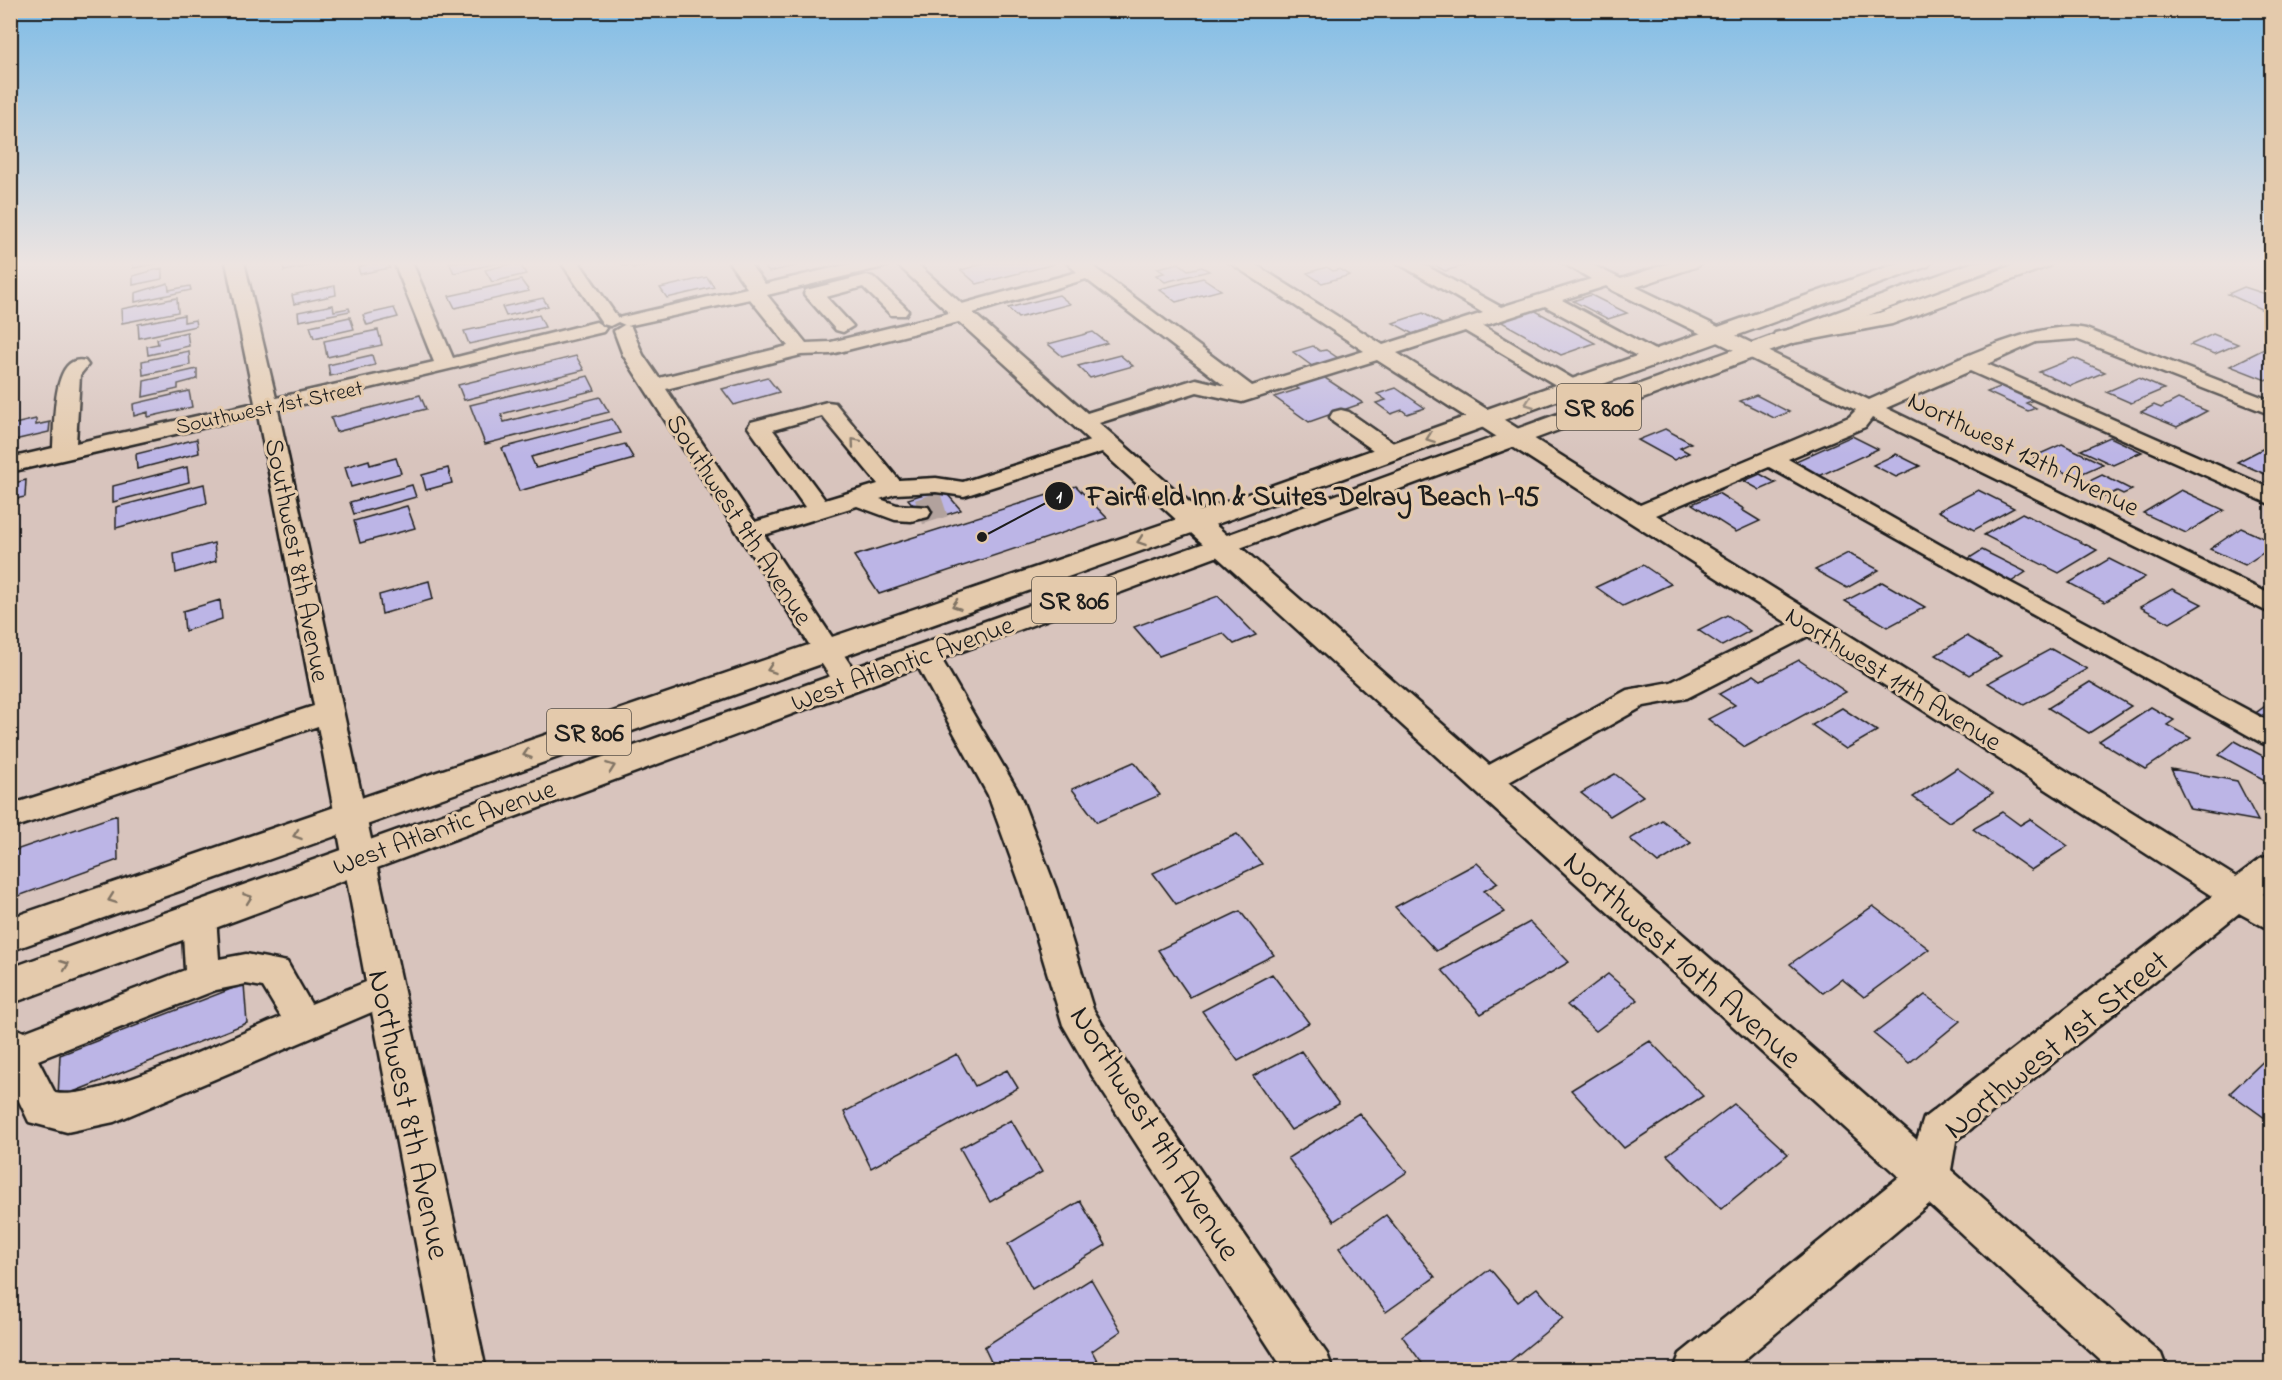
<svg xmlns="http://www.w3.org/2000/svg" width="2282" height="1380" font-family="'Indie Flower',sans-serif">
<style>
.building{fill:#bcb5e6;stroke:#1c1c1c;stroke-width:1.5}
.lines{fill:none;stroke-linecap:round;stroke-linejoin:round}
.minor-tunnel{stroke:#b2a29d;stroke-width:26;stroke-dasharray:26 13;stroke-linecap:butt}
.minor-casing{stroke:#1c1c1c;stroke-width:5}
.major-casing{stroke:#1c1c1c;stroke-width:5}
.highway-casing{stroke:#1c1c1c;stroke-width:5}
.minor{fill:#e4caac;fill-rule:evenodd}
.major{fill:#e4caac;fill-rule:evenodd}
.highway{fill:#e4caac;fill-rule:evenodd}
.oneway{stroke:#807364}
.labels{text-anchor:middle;stroke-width:6;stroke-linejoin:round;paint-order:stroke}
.far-street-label{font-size:22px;fill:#1c1c1c;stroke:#e4caac}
.shield{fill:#e4caac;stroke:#585047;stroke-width:1.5}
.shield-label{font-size:26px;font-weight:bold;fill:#1c1c1c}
.street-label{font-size:27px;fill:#1c1c1c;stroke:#e4caac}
.near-street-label{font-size:33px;fill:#1c1c1c;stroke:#e4caac}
.leader{fill:none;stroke:#1c1c1c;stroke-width:2}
.callout-dot{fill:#1c1c1c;stroke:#e4caac;stroke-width:2}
.mark-label{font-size:18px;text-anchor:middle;font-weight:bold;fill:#fff}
.callout-label{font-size:28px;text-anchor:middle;font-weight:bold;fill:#1c1c1c;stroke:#e4caac;stroke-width:6;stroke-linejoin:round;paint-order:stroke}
</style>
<rect width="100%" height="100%" fill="#d8c4bd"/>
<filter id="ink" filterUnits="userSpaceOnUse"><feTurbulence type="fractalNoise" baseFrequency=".0167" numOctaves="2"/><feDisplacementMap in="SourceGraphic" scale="12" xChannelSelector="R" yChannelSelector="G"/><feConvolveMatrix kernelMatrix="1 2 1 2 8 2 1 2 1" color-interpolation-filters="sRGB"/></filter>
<g filter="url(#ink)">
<path class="building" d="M133,262H163L133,268Z
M283,262H330L284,271Z
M366,262H388L390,268L360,274L358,267L366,265Z
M449,262H502L454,273Z
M519,262L526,274L492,282L485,270Z
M621,262H661L633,268L631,265L623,266Z
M760,262H811L769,272Z
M990,262H1052L1054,264L977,284L961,270Z
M1429,262H1476L1445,271Z
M1179,263L1188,270L1202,267L1209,271L1165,282L1156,275L1164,273L1157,268Z
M1327,267L1333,271L1340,269L1350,275L1322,283L1307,273Z
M162,268V279L133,285V276Z
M707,277L714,287L667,298L660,288Z
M1203,278L1221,290L1176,302L1159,289Z
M521,280L529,291L455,308L449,296Z
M168,283L169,290L190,286L191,290L135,302V293Z
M335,286L336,295L294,304L292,295Z
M2244,287L2272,296V310L2265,311L2228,294Z
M1059,295L1070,304L1018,318L1008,308Z
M1591,295L1627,313L1608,319L1573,301Z
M177,298L178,312L122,323L121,309Z
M543,298L548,306L506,316L502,307Z
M333,305L334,311L349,308L350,311L299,321L298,312Z
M394,308L398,317L367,325L363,315Z
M1532,309L1595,343L1561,355L1498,320Z
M1423,313L1442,324L1413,334L1393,323Z
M184,315V322L195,320L196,326L139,338L138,324Z
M539,315L545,327L469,344L464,331Z
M350,317L354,329L314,338L310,326Z
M378,330L382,345L327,357L324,341Z
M187,332L189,346L148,355L147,346L158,344L157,339Z
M1093,332L1107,343L1062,356L1048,344Z
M2213,334L2238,344L2215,354L2190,345Z
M1313,346L1320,351L1326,350L1338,358L1312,366L1293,352Z
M2266,348L2272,350L2271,382L2230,366Z
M189,351L190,365L143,375L142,361Z
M372,355L375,365L330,376L328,365Z
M1120,355L1133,366L1090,378L1078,366Z
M576,356L584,370L464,400L458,385Z
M2074,358L2105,372L2071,386L2039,372Z
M197,369V379L178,384V389L143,397L144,381Z
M588,376L595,390L501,414L504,422L600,397L609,412L485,444L470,405Z
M1322,376L1363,403L1309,422L1274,397L1299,389L1294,386Z
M767,377L779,392L734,405L722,389Z
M2138,378L2164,389L2131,403L2106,392Z
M2005,385L2036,399L2026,403L2036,408L2028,411L1987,392Z
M1396,388L1425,408L1407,414L1402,410L1391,414L1376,403L1386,400L1377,394Z
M189,391L192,407L148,417V412L134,416L133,404Z
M420,395L426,409L336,432L331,418Z
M1756,395L1789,412L1774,418L1740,401Z
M2178,399L2207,411L2177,427L2141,412L2154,405L2161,408Z
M36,419V425L50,422L49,432L10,441V425Z
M612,419L620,433L531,457L536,468L625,444L634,459L519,491L502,448Z
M1665,429L1691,443L1680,448L1689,453L1674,460L1638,440Z
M1852,436L1878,449L1815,478L1789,464Z
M2110,437L2142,452L2113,465L2081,450Z
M197,439L199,453L137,469L136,454Z
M2062,444L2103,464L2074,477L2033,457Z
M2272,444V477L2237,462Z
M1896,454L1920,466L1896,477L1873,465Z
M396,458L401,473L351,487L345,467L369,460L370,465Z
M187,467L189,482L113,502V486Z
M448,468L452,483L426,490L422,475Z
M1760,474L1776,483L1760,490L1744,481Z
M2102,475L2132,490L2123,494L2117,491L2102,498L2079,486Z
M26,480L25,497L10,500V484Z
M204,484L207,503L116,528V507Z
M412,485L416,497L354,514L350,502Z
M1076,486L1107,518L879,594L854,556Z
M942,488L961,510L927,521L908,499Z
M1978,490L2014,508L1974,530L1938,511Z
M2181,490L2224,510L2186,533L2143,513Z
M1718,493L1744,509L1742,510L1760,521L1736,532L1692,504Z
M407,506L415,528L360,543L354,521Z
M2022,513L2097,550L2059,573L1984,535Z
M2241,528L2272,542V547L2245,565L2210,549Z
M214,543L216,561L176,573L174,554Z
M1982,550L2026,572L2011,582L1968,559Z
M1848,553L1879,570L1847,588L1815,570Z
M2109,559L2145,577L2105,602L2069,583Z
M1643,565L1671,584L1623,606L1596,587Z
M429,581L433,599L382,614L379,595Z
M1882,582L1925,607L1888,627L1845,601Z
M2172,589L2202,604L2170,623L2140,607Z
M1218,596L1256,635L1234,644L1223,633L1159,656L1134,627Z
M220,600L222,619L185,631L183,611Z
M1727,615L1750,631L1722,646L1698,630Z
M1967,636L2001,656L1969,675L1936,655Z
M2051,649L2087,669L2024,705L1988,683Z
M1799,660L1846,692L1745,747L1708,719L1735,705L1719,694L1754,675L1761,680Z
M2090,682L2131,706L2089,733L2048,708Z
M2272,701V725L2253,715Z
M2151,707L2174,720L2167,725L2191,738L2145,769L2099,741Z
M1842,708L1877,731L1846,749L1812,725Z
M2235,741L2272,761V784L2219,755Z
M1134,762L1160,795L1097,822L1072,789Z
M1957,768L1993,793L1949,822L1913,797Z
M2171,769L2237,781L2258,821L2190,809Z
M1615,774L1643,796L1610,816L1581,793Z
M2002,812L2020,825L2030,819L2068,846L2031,870L1973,829Z
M117,815L118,860L10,899V852Z
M1662,820L1691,843L1658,863L1630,839Z
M1237,834L1262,864L1176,904L1153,873Z
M1477,863L1498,883L1484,891L1505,912L1436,951L1395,907Z
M1873,906L1929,949L1864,997L1842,979L1823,993L1790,964Z
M1240,911L1274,955L1190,997L1158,950Z
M1530,922L1569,962L1481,1014L1442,970Z
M1272,974L1309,1023L1238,1061L1202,1011Z
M1608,974L1638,1000L1596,1031L1567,1005Z
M244,984L247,1023L58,1098L60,1055Z
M1925,995L1960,1021L1909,1063L1874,1034Z
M1650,1041L1703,1096L1624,1148L1571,1090Z
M1301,1051L1339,1104L1291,1130L1253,1076Z
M2272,1053V1123L2230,1093Z
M957,1054L975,1086L1007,1070L1018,1088L871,1168L844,1112Z
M1734,1104L1788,1154L1721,1209L1667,1155Z
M1359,1113L1407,1172L1334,1221L1288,1158Z
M1011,1120L1042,1172L990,1202L960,1148Z
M1080,1201L1106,1245L1032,1289L1008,1244Z
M1386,1215L1435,1277L1386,1312L1339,1248Z
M1490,1269L1518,1302L1537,1288L1563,1318L1499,1370H1427L1402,1336Z
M1091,1279L1121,1331L1092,1351L1101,1368L995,1370L984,1347Z"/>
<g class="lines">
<path class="minor-tunnel" d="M919,512L953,501"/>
<g class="minor-casing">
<path id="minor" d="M226,262H244L276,398L434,362L394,262H412L453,358L596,322L606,328L603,332L278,410L486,1370H440L372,1012L114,1122L67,1132L29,1122L10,1082V1026L24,1032L185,970L182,916L187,906L199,902L211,906L216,916L219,959L246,954L287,962L311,1004L366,982L318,726L10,829V805L314,706L258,415L10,472V458L53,448C55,426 51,352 85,361L88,365L80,375L76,443L255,403ZM246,984L263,987L281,1017C233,1036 99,1102 55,1093L38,1060L216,990Z
M561,262H579L618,318L747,288L729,262H748L765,284L858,262H890L887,266L767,295L806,343L831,342L949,313L895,262H915L962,304L1077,272L1066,262H1087L1252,386L1364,351L1229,262H1251L1383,345L1483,313L1396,262H1419L1501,307L1591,279L1562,262H1586L1621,279L1673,262H1701L1698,266L1636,287L1869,400C1921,378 2034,316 2086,329L2272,401V415L2076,339L2036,342L1987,364L2272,489V505L1970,371L1886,408L2272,595V614L1872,418L1865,427L1788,459L1942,546L2272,723V746L2262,743L1769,467L1656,515L2236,877L2260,859L2272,855V887L2263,894L2272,899V931L2239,913L1956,1141L1951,1170L2161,1354L2167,1370H2111L1929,1204L1732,1370H1674L1680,1354L1899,1177L1102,452L964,496L936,492L895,494L880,499L897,505L928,507L931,512L928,517L911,521L895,520L857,506L764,535L862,682L858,689L848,692L838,689L623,355L614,331L624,325L631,327L643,355L659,378L788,346L750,299L627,326L618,322L610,326L603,324ZM1086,279L1225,386L1196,379L1087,413L973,313ZM1606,286L1612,290L1856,410L1849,417L1640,505L1397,353L1465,331L1566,391H1580L1583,387L1580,383L1483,326L1545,306L1648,362H1662L1665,358L1662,354L1562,300ZM959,322L1090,441L963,482L936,478L899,480L835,403L827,402L751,422L748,427L805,507L755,522L666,389L801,355L831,354ZM1377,360L1789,624L1671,682L1627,690L1489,765L1099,423L1197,392L1242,402ZM822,416L878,484L825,500L773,430ZM1808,636L2212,896L1924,1118L1917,1140L1509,782L1644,706L1687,698Z
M867,275L873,277L905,307L908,311L905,315H891L863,287L826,297L853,326L843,332L836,330L804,294L806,290Z
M1341,410L1349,412L1399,447L1402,452L1399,457H1383L1333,422L1330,417L1333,412Z
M925,645L935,648L1020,795L1056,889L1093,1009L1119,1053L1327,1354L1333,1370H1284L1093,1077L1063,1025L1022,889L988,795L911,654L915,648Z"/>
</g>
<g class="major-casing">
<path id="major" d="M1901,262H1931L1928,266L1206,528L10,951V918L1186,516Z
M1974,262H2004L2001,266L10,1004V968L1213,540Z"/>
</g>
<g class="highway-casing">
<path id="highway" d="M2022,262H2052L2049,266L1892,324L1783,345L1775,343L1772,338L1775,333L1783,331L1879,313Z"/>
</g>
<use href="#minor" class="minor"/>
<use href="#major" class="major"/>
<use href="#highway" class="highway"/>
</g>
<defs><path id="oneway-chevron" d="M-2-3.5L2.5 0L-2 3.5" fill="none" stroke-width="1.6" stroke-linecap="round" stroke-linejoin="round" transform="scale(1.5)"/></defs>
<g class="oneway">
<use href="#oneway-chevron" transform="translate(1529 403) rotate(160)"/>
<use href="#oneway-chevron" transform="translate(1430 438) rotate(160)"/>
<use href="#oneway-chevron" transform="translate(855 442) rotate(-130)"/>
<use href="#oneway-chevron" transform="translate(1141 541) rotate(161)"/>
<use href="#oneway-chevron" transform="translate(956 605) rotate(161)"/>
<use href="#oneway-chevron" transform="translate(771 669) rotate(161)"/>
<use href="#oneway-chevron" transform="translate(527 754) rotate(161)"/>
<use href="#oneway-chevron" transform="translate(611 767) rotate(-20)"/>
<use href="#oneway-chevron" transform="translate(297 835) rotate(161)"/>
<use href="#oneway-chevron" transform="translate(248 898) rotate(-20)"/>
<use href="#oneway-chevron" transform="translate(112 899) rotate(160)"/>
<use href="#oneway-chevron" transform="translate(65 965) rotate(-20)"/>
</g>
</g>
<linearGradient id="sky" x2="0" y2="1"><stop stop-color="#7fbce6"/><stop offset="0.58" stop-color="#ede4e1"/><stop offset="1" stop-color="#ede4e1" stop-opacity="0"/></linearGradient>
<rect width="2282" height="455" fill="url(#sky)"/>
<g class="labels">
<g class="far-street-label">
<text transform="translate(269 406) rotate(-12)" y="8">Southwest 1st Street</text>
</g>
<g class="shield">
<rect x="1557" y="384" width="84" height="46" rx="4.5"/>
<rect x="1032" y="577" width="84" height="46" rx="4.5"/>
<rect x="547" y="709" width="84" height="46" rx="4.5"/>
</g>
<g class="shield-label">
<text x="1599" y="416">SR 806</text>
<text x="1074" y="609">SR 806</text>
<text x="589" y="741">SR 806</text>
</g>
<g class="street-label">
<text transform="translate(2024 453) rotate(26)" y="9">Northwest 12th Avenue</text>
<text transform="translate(740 519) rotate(57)" y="9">Southwest 9th Avenue</text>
<text transform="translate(298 560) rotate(79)" y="9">Southwest 8th Avenue</text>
<text transform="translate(902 663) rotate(-20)" y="9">West Atlantic Avenue</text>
<text transform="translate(1894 678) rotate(32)" y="9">Northwest 11th Avenue</text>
<text transform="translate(444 827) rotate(-20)" y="9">West Atlantic Avenue</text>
</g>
<g class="near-street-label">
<text transform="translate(1684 958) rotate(42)" y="12">Northwest 10th Avenue</text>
<text transform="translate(2055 1043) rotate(-39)" y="12">Northwest 1st Street</text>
<text transform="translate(411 1114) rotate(78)" y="12">Northwest 8th Avenue</text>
<text transform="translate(1157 1132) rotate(58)" y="12">Northwest 9th Avenue</text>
</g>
</g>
<path class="leader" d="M982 537L1059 496"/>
<g class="callout-dot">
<circle cx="982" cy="537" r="6"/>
<circle cx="1059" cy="496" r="15"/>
</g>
<g class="mark-label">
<text x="1059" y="502">1</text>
</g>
<g class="callout-label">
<text x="1313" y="505">Fairfield Inn &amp; Suites Delray Beach I-95</text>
</g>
<rect width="2282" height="1380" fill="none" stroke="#e4caac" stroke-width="36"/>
<rect x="18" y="18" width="2246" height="1344" fill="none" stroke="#1c1c1c" stroke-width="2" filter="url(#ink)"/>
</svg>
